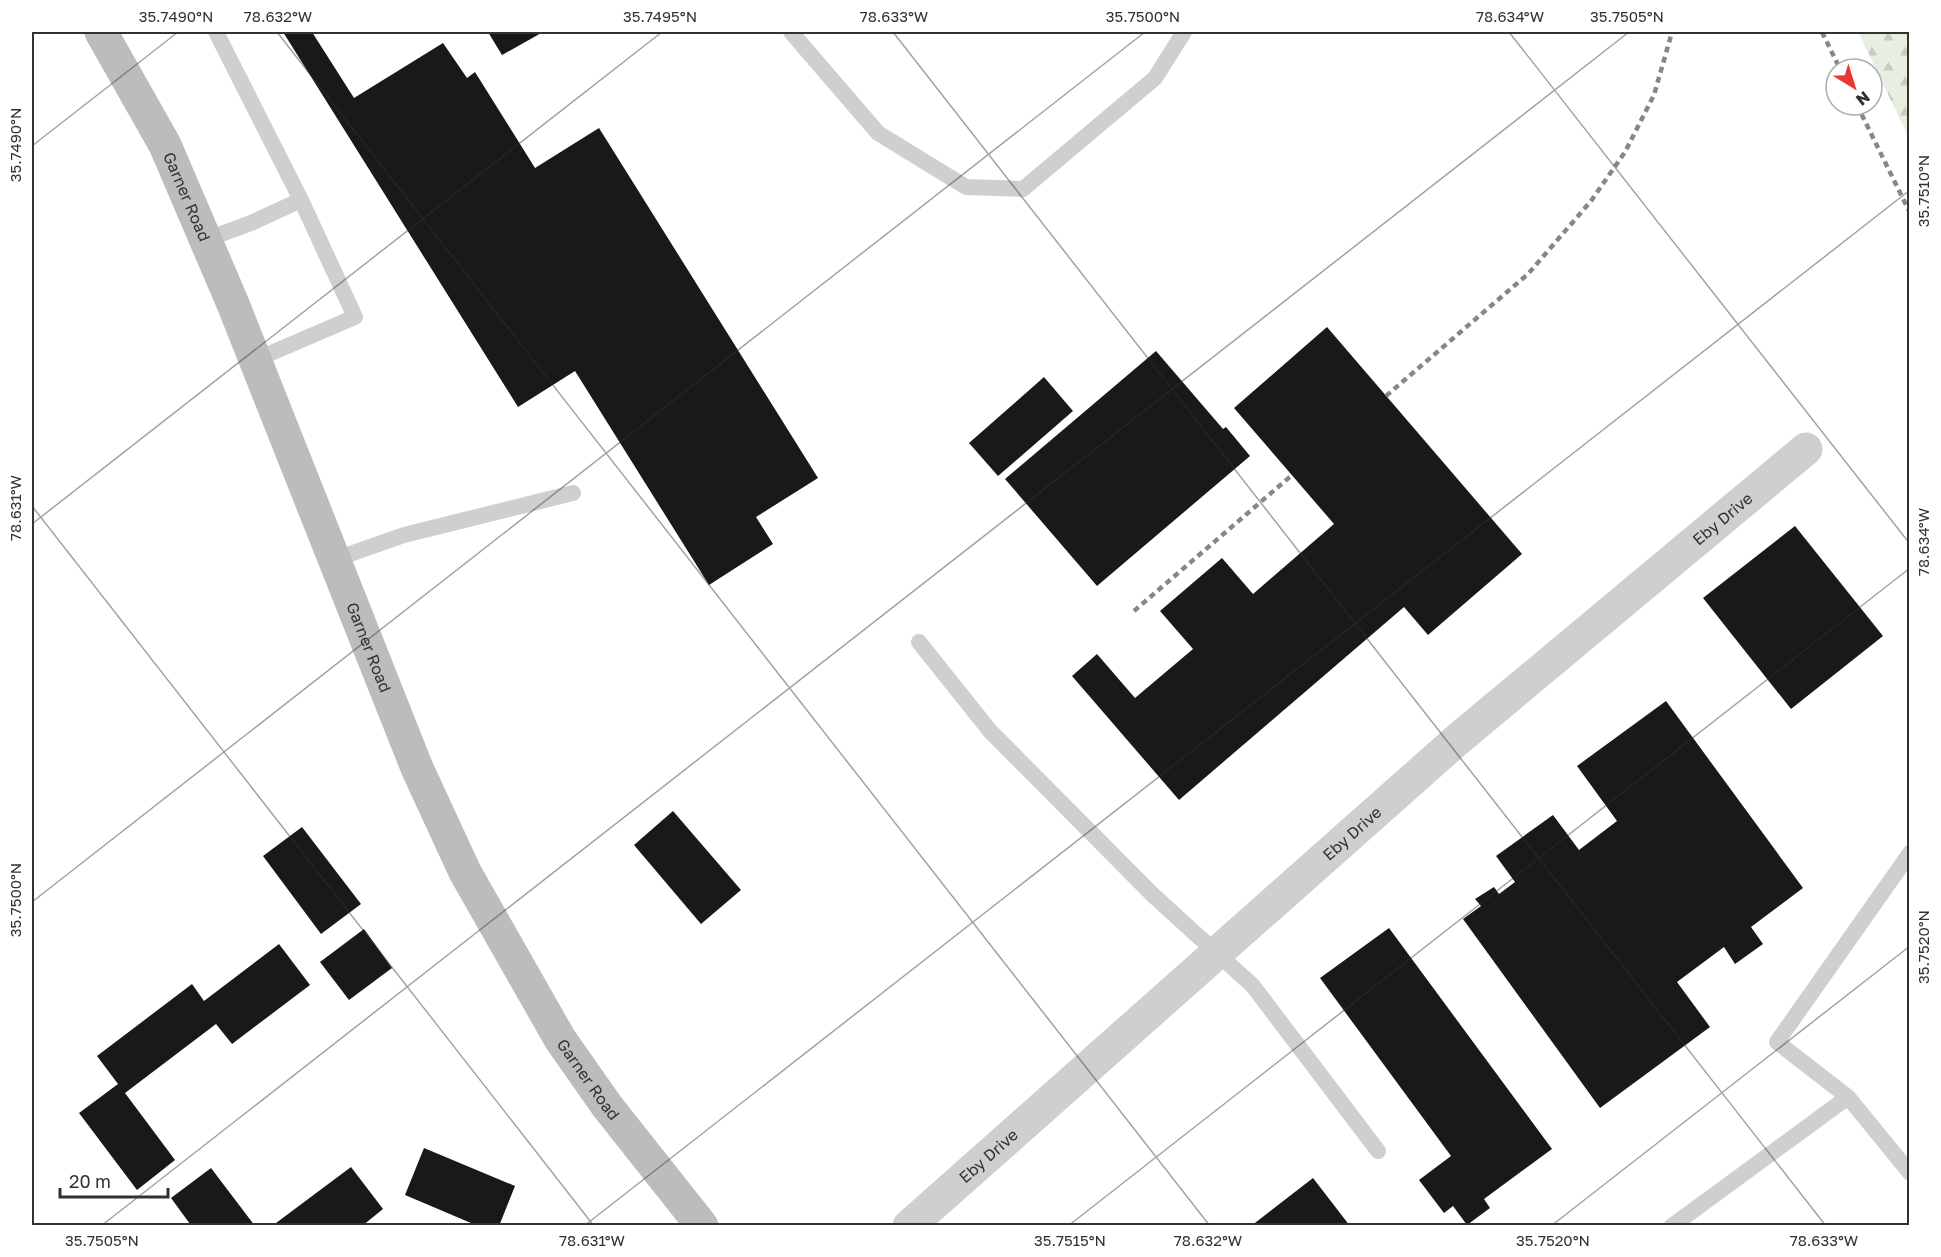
<svg xmlns="http://www.w3.org/2000/svg" width="1941" height="1257" font-family="'Golos Text',sans-serif">
<style>
.forest{fill:url(#forest-firs)}
.building{fill:#191919}
.lines{fill:none;stroke-linecap:round;stroke-linejoin:round}
.lane{stroke:#cfcfcf;stroke-width:16}
.street{stroke:#cfcfcf;stroke-width:33}
.secondary{stroke:#bcbcbc;stroke-width:33}
.rail{stroke:#878787;stroke-width:4.5;stroke-dasharray:6 4.5;stroke-linecap:butt}
.ticks{fill:none;stroke:#323232;stroke-width:1.5;stroke-opacity:0.45}
.labels{text-anchor:middle;stroke-width:6;stroke-linejoin:round;paint-order:stroke}
.street-label{font-size:16px;fill:#323232;stroke:#fff}
.neatline{fill:none;stroke:#323232;stroke-width:2}
.ticks-label{font-size:15px;text-anchor:middle;fill:#323232}
</style>
<defs>
<pattern id="forest-firs" width="22" height="20" patternUnits="userSpaceOnUse" patternTransform="scale(1.5)"><rect width="22" height="20" fill="#e7efe1"/><path d="M5 1l3.5 6h-7zM16 11l3.5 6h-7z" fill="#c7cdc2"/></pattern>
</defs>
<rect width="100%" height="100%" fill="#fff"/>
<path class="forest" d="M1858,32H1909V138Z"/>
<path class="building" d="M283,32H312L354,98L443,43L467,78L475,72L535,168L599,128L818,478L756,517L773,544L709,585L575,371L518,407Z
M488,32H543L502,55Z
M1327,327L1522,554L1428,635L1404,607L1179,800L1072,676L1097,654L1135,698L1193,649L1160,611L1222,558L1253,594L1334,524L1234,408Z
M1156,351L1223,429L1226,427L1250,456L1097,586L1005,479Z
M1044,377L1073,411L998,476L969,443Z
M1795,526L1883,636L1791,709L1703,598Z
M1666,701L1803,888L1751,927L1763,944L1735,964L1724,947L1677,982L1710,1027L1600,1108L1463,919L1481,906L1475,899L1494,887L1499,894L1515,882L1496,856L1553,815L1579,850L1617,821L1577,766Z
M673,811L741,890L701,924L634,845Z
M302,827L361,904L321,934L263,856Z
M1389,928L1552,1149L1484,1199L1490,1208L1467,1225L1453,1206L1444,1213L1419,1180L1451,1156L1320,978Z
M364,929L392,968L349,1000L320,962Z
M279,944L310,985L232,1044L216,1024L125,1093L175,1160L137,1190L79,1113L118,1084L97,1056L192,984L204,1001Z
M424,1148L515,1186L499,1226H478L405,1195Z
M351,1167L383,1209L362,1226H272Z
M211,1168L255,1226L190,1224L171,1198Z
M1313,1178L1350,1226H1251Z"/>
<g class="lines">
<path class="lane" d="M216,32L301,200L355,317L255,360
M791,32L878,133L966,187L1023,189L1155,78L1184,32
M205,240L251,223L301,200
M333,560L404,535L573,493
M919,642L990,731L1154,896L1253,986L1378,1151
M1910,853L1777,1042L1848,1097L1910,1173
M1672,1226L1848,1097"/>
<path class="street" id="s1" d="M909,1226L1457,740L1806,449"/>
<path class="secondary" id="s2" d="M101,32L165,145L233,304L417,768L465,872L560,1039L607,1106L702,1226"/>
<path class="rail" d="M1822,32L1840,69
M1857,105L1910,213
M1386,396L1528,274L1591,201L1625,152L1654,95L1672,32
M1134,611L1292,475"/>
</g>
<path class="ticks" d="M277,32L1210,1226M893,32L1826,1226M1509,32L1910,544M32,146L178,32M32,506L594,1226M32,524L662,32M32,902L1145,32M101,1226L1629,32M584,1226L1910,190M1068,1226L1910,568M1551,1226L1910,946"/>
<g class="labels">
<g class="street-label">
<text dy="6" stroke="none"><textPath href="#s2" startOffset="186">Garner Road</textPath></text>
<text dy="6" stroke="none"><textPath href="#s1" startOffset="1078">Eby Drive</textPath></text>
<text dy="6" stroke="none"><textPath href="#s2" startOffset="672">Garner Road</textPath></text>
<text dy="6" stroke="none"><textPath href="#s1" startOffset="592">Eby Drive</textPath></text>
<text dy="6" stroke="none"><textPath href="#s2" startOffset="1158">Garner Road</textPath></text>
<text dy="6" stroke="none"><textPath href="#s1" startOffset="106">Eby Drive</textPath></text>
</g>
</g>
<rect width="1941" height="1257" fill="none" stroke="#ffffff" stroke-width="66"/>
<g transform="translate(1854 87) rotate(142)"><circle r="28" fill="#ffffff" stroke="#adadad" stroke-width="1.5"/>
<path d="M0-4.5L10 22L0 15L-10 22Z" fill="#ea3734"/>
<text y="-9" font-size="16" font-weight="bold" text-anchor="middle" fill="#323232">N</text>
</g>
<path d="M60 1188v9h108v-9" fill="none" stroke="#323232" stroke-width="3"/>
<text x="69" y="1188" font-size="18" fill="#323232" stroke="#ffffff" stroke-width="4.5" paint-order="stroke">20 m</text>
<rect x="33" y="33" width="1875" height="1191" class="neatline"/>
<g class="ticks-label">
<text x="176" y="22">35.7490°N</text>
<text x="278" y="22">78.632°W</text>
<text x="660" y="22">35.7495°N</text>
<text x="894" y="22">78.633°W</text>
<text x="1143" y="22">35.7500°N</text>
<text x="1510" y="22">78.634°W</text>
<text x="1627" y="22">35.7505°N</text>
<text transform="translate(16 145) rotate(-90)" y="5">35.7490°N</text>
<text transform="translate(1924 191) rotate(-90)" y="5">35.7510°N</text>
<text transform="translate(16 508) rotate(-90)" y="5">78.631°W</text>
<text transform="translate(1924 542) rotate(-90)" y="5">78.634°W</text>
<text transform="translate(16 900) rotate(-90)" y="5">35.7500°N</text>
<text transform="translate(1924 947) rotate(-90)" y="5">35.7520°N</text>
<text x="102" y="1246">35.7505°N</text>
<text x="592" y="1246">78.631°W</text>
<text x="1070" y="1246">35.7515°N</text>
<text x="1208" y="1246">78.632°W</text>
<text x="1553" y="1246">35.7520°N</text>
<text x="1824" y="1246">78.633°W</text>
</g>
</svg>
